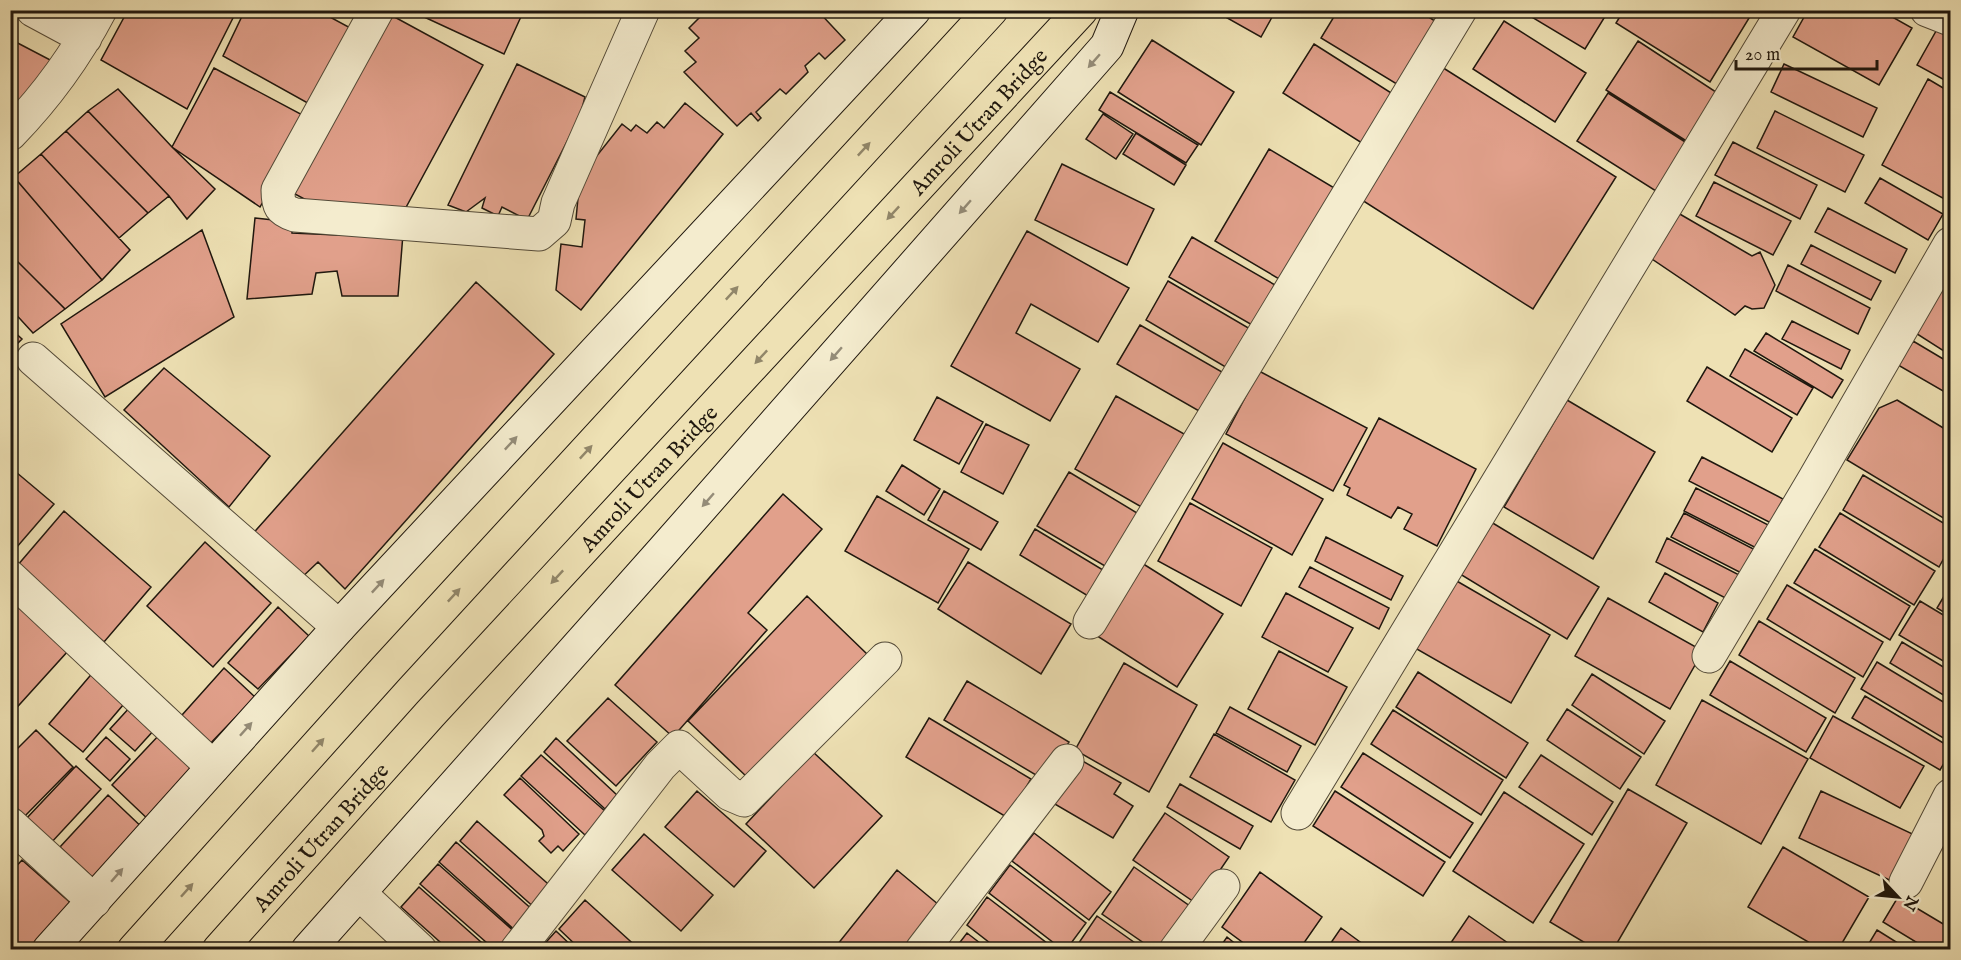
<svg xmlns="http://www.w3.org/2000/svg" width="1961" height="960" font-family="'IM FELL English',serif">
<style>
.building{fill:#e1a08b;stroke:#1f170e;stroke-width:1.5}
.lines{fill:none;stroke-linecap:round;stroke-linejoin:round}
.minor-casing{stroke:#534a38;stroke-width:35}
.secondary-casing{stroke:#1f170e;stroke-width:35}
.primary-casing{stroke:#1f170e;stroke-width:35}
.minor{stroke:#f4ecce;stroke-width:33}
.secondary{stroke:#f4ecce;stroke-width:33}
.primary{stroke:#eee1b4;stroke-width:33}
.oneway{fill:#948c78}
.oneway2{fill:#918669}
.labels{text-anchor:middle;stroke-width:4.5;stroke-linejoin:round;paint-order:stroke}
.street-label{font-size:22px;fill:#1f170e;stroke:#f4ecce}
</style>
<rect width="100%" height="100%" fill="#eee1b4"/>
<filter id="stains"><feTurbulence type="fractalNoise" baseFrequency=".00333" numOctaves="4"/><feColorMatrix values="0 0 0 0 .2 0 0 0 0 .09 0 0 0 0 .02 0 0 0 .5 -.17"/></filter>
<radialGradient id="worn" r=".72"><stop offset=".6" stop-color="#630" stop-opacity="0"/><stop offset="1" stop-color="#630" stop-opacity=".3"/></radialGradient>
<path class="building" d="M128,10H237L187,109L101,60Z
M245,10H317L356,31L313,106L223,56Z
M409,10H524L504,54Z
M700,10H817L845,40L825,59L819,53L805,66L808,72L786,94L780,89L756,112L761,118L758,121L751,113L737,126L684,72L696,62L685,51L699,38L689,28L701,16Z
M1213,10H1276L1261,37Z
M1338,10H1418L1438,23L1400,86L1321,38Z
M1520,10H1609L1585,49Z
M1624,10H1754L1710,82L1616,23Z
M1808,10H1880L1912,28L1879,85L1793,37Z
M389,14L483,65L404,211L323,209L293,193Z
M1504,21L1586,73L1555,122L1473,69Z
M1940,24L1950,30V83L1917,65Z
M10,39L56,63L10,119Z
M1152,40L1234,92L1201,145L1118,92Z
M1638,41L1719,94L1688,142L1606,90Z
M1314,44L1396,96L1365,145L1283,93Z
M517,64L585,97L580,116L527,220L502,207L498,216L482,208L485,198L466,212L448,205Z
M1437,64L1616,177L1533,309L1354,195Z
M1784,64L1877,108L1863,137L1771,92Z
M214,68L310,119L260,207L172,147Z
M1928,79L1950,92V202L1882,165Z
M118,89L172,147L215,189L187,219L169,196L88,111Z
M1110,92L1198,145L1186,163L1099,110Z
M1608,93L1690,145L1659,193L1577,141Z
M685,103L723,134L581,310L556,290L561,244L582,247L585,220L576,219L580,177L622,124L631,131L636,125L647,133L657,122L664,128Z
M88,111L169,196L148,213L66,131Z
M1775,111L1864,155L1845,192L1757,148Z
M1103,114L1133,134L1116,159L1086,139Z
M66,131L148,213L119,238L41,154Z
M1136,133L1186,165L1174,185L1123,154Z
M1733,142L1817,185L1800,219L1715,175Z
M1269,149L1341,192L1286,283L1215,241Z
M41,154L130,250L102,280L14,177Z
M1062,164L1154,209L1127,265L1035,220Z
M14,177L102,280L65,309L10,254V181Z
M1880,178L1943,214L1928,240L1865,203Z
M1714,182L1791,221L1773,255L1696,216Z
M1828,208L1907,249L1895,273L1815,232Z
M1678,213L1752,256L1760,252L1775,285L1764,308L1752,309L1745,306L1735,315L1652,259Z
M255,218L292,222V233L337,235L340,226L403,234L398,296H342L337,271L316,273L312,294L247,299Z
M202,230L234,317L105,397L61,324Z
M1027,231L1129,288L1098,342L1031,304L1016,333L1080,369L1050,421L951,366Z
M1192,237L1282,289L1259,329L1169,277Z
M1811,245L1881,281L1871,300L1801,264Z
M10,254L65,309L33,333L10,308Z
M1788,265L1870,308L1858,334L1776,291Z
M1950,275V355L1914,332Z
M1168,281L1257,333L1234,372L1146,320Z
M476,282L554,354L345,589L318,562L297,582L250,537Z
M1792,321L1850,350L1841,369L1782,339Z
M1140,325L1229,376L1206,415L1117,364Z
M10,328L22,339L10,351Z
M1766,333L1843,380L1832,398L1754,351Z
M1913,341L1950,363V395L1898,365Z
M1745,349L1813,388L1797,415L1730,376Z
M1707,367L1792,418L1772,452L1687,401Z
M164,368L270,456L229,507L124,410Z
M1259,371L1367,428L1333,491L1226,434Z
M1116,396L1186,435L1145,509L1075,469Z
M937,397L983,422L959,464L914,440Z
M1567,400L1655,452L1593,559L1504,507Z
M1897,400L1950,432V522L1847,460L1879,408Z
M1379,418L1476,469L1437,546L1404,529L1412,514L1398,507L1391,518L1347,495L1350,488L1344,485Z
M986,424L1029,445L1003,494L961,472Z
M1223,443L1323,499L1292,555L1192,499Z
M1702,457L1783,499L1771,523L1689,481Z
M902,465L940,489L924,515L886,491Z
M10,467L54,504L10,555Z
M1069,472L1142,516L1110,569L1037,526Z
M1863,475L1950,527V547L1939,567L1843,510Z
M1696,488L1778,530L1766,553L1684,511Z
M944,491L998,522L981,550L928,520Z
M783,494L822,529L748,613L767,630L673,737L615,685Z
M877,496L969,549L938,603L845,551Z
M1190,503L1272,548L1241,606L1158,561Z
M64,511L151,587L104,642L17,566Z
M1684,513L1765,555L1753,579L1671,537Z
M1840,513L1935,571L1914,605L1819,547Z
M1491,522L1599,587L1567,639L1460,574Z
M1035,529L1108,573L1093,599L1020,555Z
M1326,537L1403,576L1391,600L1315,561Z
M1667,538L1749,580L1737,604L1656,562Z
M205,542L271,603L213,667L147,606Z
M1815,549L1910,606L1890,640L1794,583Z
M1137,560L1223,614L1177,687L1091,632Z
M968,562L1071,624L1041,674L938,609Z
M1310,567L1389,608L1379,629L1299,587Z
M1665,573L1718,603L1703,632L1649,602Z
M1455,580L1550,635L1511,703L1415,648Z
M1787,585L1883,642L1863,677L1767,619Z
M1950,586V616L1937,608Z
M1286,593L1353,628L1328,672L1262,637Z
M807,596L867,654L747,777L688,721Z
M1608,598L1703,651L1670,709L1575,656Z
M10,600L68,651L10,715Z
M1920,601L1950,619V665L1899,635Z
M278,607L309,636L258,689L228,663Z
M1759,621L1855,678L1835,713L1739,655Z
M1902,642L1950,671V699L1890,663Z
M1279,651L1347,687L1315,745L1248,709Z
M1730,661L1826,718L1806,752L1710,695Z
M1877,662L1950,706V742L1861,689Z
M1124,663L1197,705L1149,792L1075,750Z
M224,668L255,697L204,750L174,724Z
M95,670L129,698L83,752L49,724Z
M1418,672L1528,743L1506,778L1396,707Z
M1592,674L1665,721L1644,754L1572,705Z
M967,681L1069,742L1046,781L944,720Z
M1865,696L1950,747V753L1940,770L1852,718Z
M608,698L657,742L616,786L567,741Z
M1702,700L1808,759L1761,844L1656,785Z
M131,706L155,729L135,751L110,729Z
M1230,707L1301,746L1287,772L1216,733Z
M1567,709L1641,757L1620,789L1547,740Z
M1393,710L1503,780L1481,815L1371,744Z
M1833,716L1924,766L1900,808L1810,758Z
M929,718L1031,779L1008,818L906,757Z
M36,730L73,767L23,818L10,806V756Z
M160,734L200,771L152,823L112,785Z
M1214,734L1295,780L1271,822L1190,777Z
M106,737L130,759L110,781L86,759Z
M556,738L617,795L605,809L544,752Z
M813,752L882,816L814,888L746,824Z
M1363,753L1473,823L1450,858L1341,787Z
M541,755L606,812L585,835L521,776Z
M1541,755L1613,802L1592,835L1519,787Z
M1079,759L1121,783L1114,794L1133,806L1113,838L1053,803Z
M76,766L101,789L50,844L25,820Z
M520,778L579,834L563,851L558,846L551,853L539,841L544,836L542,830L504,795Z
M1180,784L1253,826L1240,849L1167,807Z
M1628,789L1687,823L1613,950H1597L1550,922Z
M697,791L766,851L734,887L665,827Z
M1335,791L1445,862L1423,896L1313,826Z
M1821,791L1919,837L1898,884L1799,838Z
M1504,792L1584,844L1533,923L1453,871Z
M108,795L148,833L100,884L60,847Z
M1165,813L1229,857L1197,904L1133,860Z
M477,821L555,890L537,910L460,841Z
M1034,833L1111,892L1089,920L1012,861Z
M644,834L713,895L681,931L612,870Z
M456,842L535,912L517,932L439,862Z
M1783,847L1869,897L1838,950H1822L1748,907Z
M22,860L73,905L34,950H20L10,941V873Z
M438,864L516,933L501,950H495L420,884Z
M1010,865L1086,923L1066,950H1063L989,893Z
M1134,867L1197,911L1170,950H1154L1102,914Z
M897,870L945,910L913,950H833Z
M1260,872L1322,917L1299,950H1253L1222,927Z
M419,887L490,950H449L401,907Z
M987,897L1056,950H999L967,925Z
M1898,897L1950,928V950H1929L1883,922Z
M585,900L640,950H581L559,929Z
M1097,916L1145,950H1074Z
M1469,916L1518,950H1446Z
M1341,928L1371,950H1326Z
M1877,930L1909,950H1865Z
M556,931L576,950H539Z
M967,933L989,950H954Z
M1227,937L1243,950H1218Z"/>
<g class="lines">
<g class="minor-casing">
<path id="minor" d="M33,10L85,38
M377,10L278,190C278,206 280,210 295,215L539,234L554,221L558,203L643,10
M1927,10L1950,19
M10,134C47,96 76,56 100,10
M33,359L339,627
M10,577L213,767
M1090,622L1460,10
M1709,656L1814,480L1950,244
M1298,813L1784,10
M10,824L94,901
M1906,882L1950,796
M359,893L420,950
M517,950L660,766L679,747L730,794L744,800L885,659
M922,950L1067,761
M1176,950L1223,886"/>
</g>
<g class="secondary-casing">
<path id="secondary" d="M49,950L339,627L914,10
M308,950L662,552L1107,46L1122,10"/>
</g>
<g class="primary-casing">
<g id="primary">
<path d="M134,950L386,669L991,10"/>
<path id="s1" d="M219,950L430,714L1081,10"/>
</g>
</g>
<use href="#minor" class="minor"/>
<use href="#secondary" class="secondary"/>
<use href="#primary" class="primary"/>
</g>
<defs><path id="oneway-solid" d="M-6-.8H1V-3.2L6.5 0L1 3.2V.8H-6Z" transform="scale(1.5)"/></defs>
<g class="oneway">
<use href="#oneway-solid" transform="translate(1094 61) rotate(131)"/>
<use href="#oneway-solid" transform="translate(965 207) rotate(131)"/>
<use href="#oneway-solid" transform="translate(836 354) rotate(131)"/>
<use href="#oneway-solid" transform="translate(511 443) rotate(-47)"/>
<use href="#oneway-solid" transform="translate(708 500) rotate(131)"/>
<use href="#oneway-solid" transform="translate(378 586) rotate(-47)"/>
<use href="#oneway-solid" transform="translate(246 729) rotate(-48)"/>
<use href="#oneway-solid" transform="translate(117 875) rotate(-49)"/>
</g>
<g class="oneway2">
<use href="#oneway-solid" transform="translate(864 149) rotate(-47)"/>
<use href="#oneway-solid" transform="translate(893 213) rotate(133)"/>
<use href="#oneway-solid" transform="translate(732 293) rotate(-47)"/>
<use href="#oneway-solid" transform="translate(761 357) rotate(133)"/>
<use href="#oneway-solid" transform="translate(586 452) rotate(-47)"/>
<use href="#oneway-solid" transform="translate(557 577) rotate(133)"/>
<use href="#oneway-solid" transform="translate(454 595) rotate(-47)"/>
<use href="#oneway-solid" transform="translate(318 745) rotate(-48)"/>
<use href="#oneway-solid" transform="translate(187 890) rotate(-48)"/>
</g>
<g class="labels">
<g class="street-label">
<text dy="8" stroke="none"><textPath href="#s1" startOffset="1124">Amroli Utran Bridge</textPath></text>
<text dy="8" stroke="none"><textPath href="#s1" startOffset="638">Amroli Utran Bridge</textPath></text>
<text dy="8" stroke="none"><textPath href="#s1" startOffset="152">Amroli Utran Bridge</textPath></text>
</g>
</g>
<rect width="1961" height="960" fill="none" stroke="#eee1b4" stroke-width="36"/>
<rect x="12" y="12" width="1937" height="936" fill="none" stroke="#1f170e" stroke-width="3"/>
<rect x="18" y="18" width="1925" height="924" fill="none" stroke="#1f170e" stroke-width="1.5"/>
<g transform="translate(1898 897) rotate(116)" stroke="#f4ecce" stroke-width="4.5" paint-order="stroke">
<path d="M0-4.5L10 22L0 15L-10 22Z" fill="#1f170e"/>
<text y="-9" font-size="16" font-weight="bold" text-anchor="middle" fill="#1f170e">N</text>
</g>
<path d="M1736 60v9h141v-9" fill="none" stroke="#1f170e" stroke-width="3"/>
<text x="1745" y="60" font-size="18" fill="#1f170e" stroke="#f4ecce" stroke-width="4.5" paint-order="stroke">20 m</text>
<rect width="100%" height="100%" filter="url(#stains)"/>
<rect width="100%" height="100%" fill="url(#worn)"/>
</svg>
